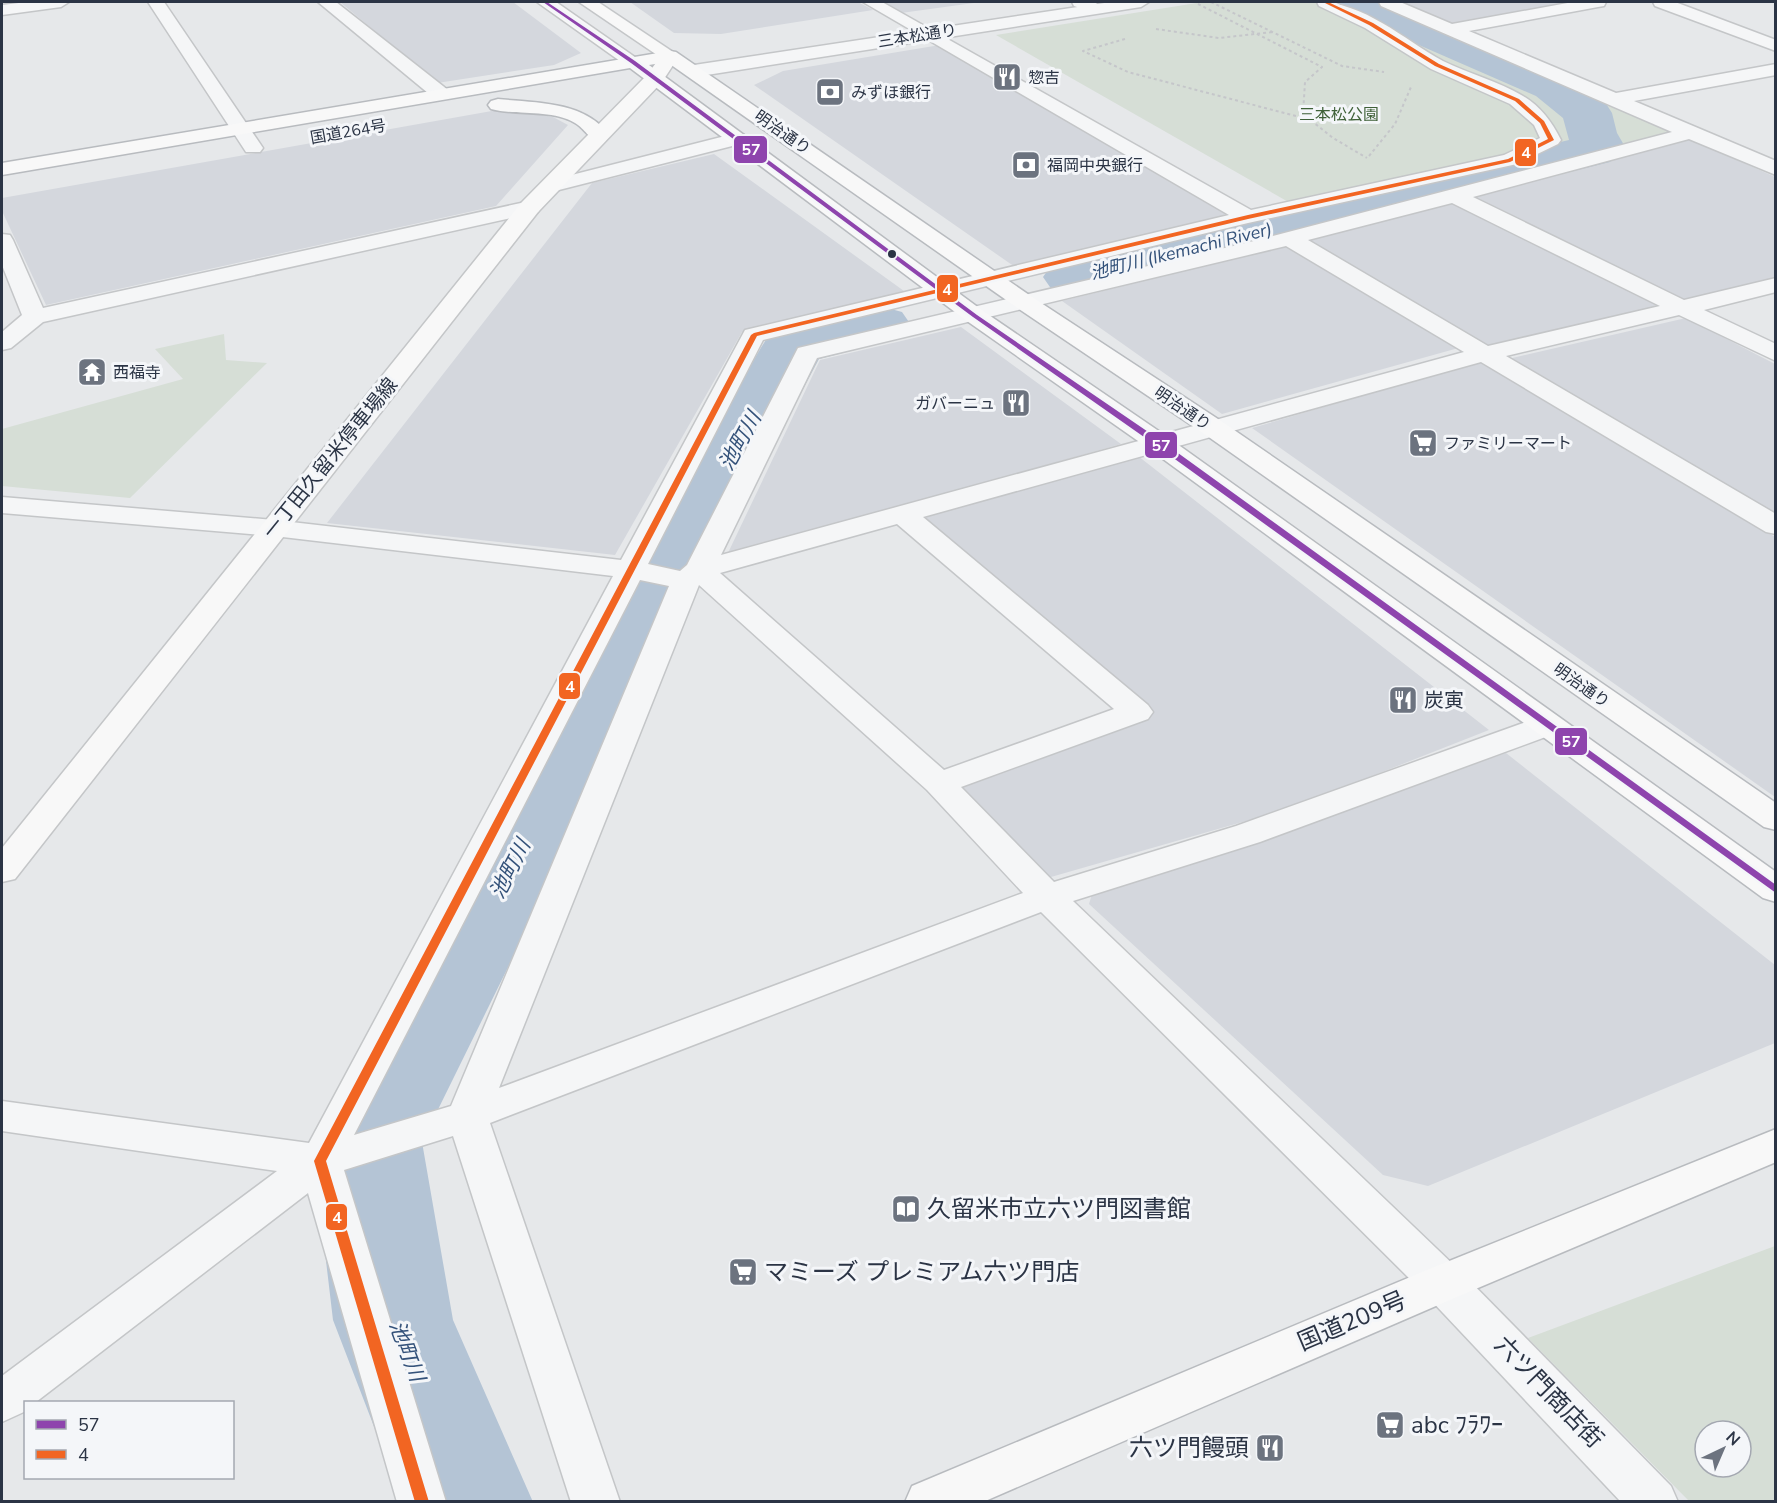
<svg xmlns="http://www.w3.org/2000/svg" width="1777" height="1503" font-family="'Nunito Sans','Noto Sans JP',sans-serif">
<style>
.built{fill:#d4d7dd}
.green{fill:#d6ded6;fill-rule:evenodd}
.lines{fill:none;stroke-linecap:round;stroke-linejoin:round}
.river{fill:#b4c4d5;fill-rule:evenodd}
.pedestrian-casing{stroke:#c4c6c8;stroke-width:3}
.minor-casing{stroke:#c4c6c8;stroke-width:3}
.tertiary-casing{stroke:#c4c6c8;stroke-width:3}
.secondary-casing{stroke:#c4c6c8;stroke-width:3}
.trunk-casing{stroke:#b8bbbf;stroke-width:3}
.path{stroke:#c5c6ca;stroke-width:2;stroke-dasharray:3 3;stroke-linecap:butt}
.pedestrian{fill:#f5f6f7;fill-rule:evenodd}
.minor{fill:#f5f6f7;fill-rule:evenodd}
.tertiary{fill:#f5f6f7;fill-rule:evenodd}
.secondary{fill:#f8f8f8;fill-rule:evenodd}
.trunk{fill:#f8f8f8;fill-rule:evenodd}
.bus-1-casing{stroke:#f4f6f9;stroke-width:5}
.bus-2-casing{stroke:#f4f6f9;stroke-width:5}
.bus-1{fill:#8e44ad;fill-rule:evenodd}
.bus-2{fill:#f26522;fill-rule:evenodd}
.bus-dot{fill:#2b3445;stroke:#f4f6f9;stroke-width:2}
.labels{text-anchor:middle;stroke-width:6;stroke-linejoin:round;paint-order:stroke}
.far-street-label{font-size:16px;fill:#2b3445;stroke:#f4f6f9}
.far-poi-label{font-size:16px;fill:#2b3445;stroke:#f4f6f9;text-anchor:start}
.far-park-label{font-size:16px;fill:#3f6138;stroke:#f4f6f9}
.far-water-label{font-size:18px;font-style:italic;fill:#34527a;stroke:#f4f6f9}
.street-label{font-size:20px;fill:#2b3445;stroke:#f4f6f9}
.poi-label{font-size:20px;fill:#2b3445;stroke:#f4f6f9;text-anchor:start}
.water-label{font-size:21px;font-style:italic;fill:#34527a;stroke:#f4f6f9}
.near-poi-label{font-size:24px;fill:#2b3445;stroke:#f4f6f9;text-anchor:start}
.near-street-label{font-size:24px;fill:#2b3445;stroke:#f4f6f9}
.line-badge{stroke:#f4f6f9;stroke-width:2}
.badge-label{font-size:16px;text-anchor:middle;font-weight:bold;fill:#fff}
</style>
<rect width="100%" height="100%" fill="#e6e8ea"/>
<path class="built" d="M340,2H513L581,53L554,65L437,83Z
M630,2H858L873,10L721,34L674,33Z
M880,2H981L901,13Z
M1396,2H1573L1451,26Z
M940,45L1235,215L1015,267L754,85L783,71Z
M503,109L553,117L568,125L496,206L46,305L2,211V198Z
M1691,139L1775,177V280L1685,303L1469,197Z
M714,154L904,291L742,332L615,555L327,523L592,183Z
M1456,203L1670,306L1483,350L1296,240Z
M1290,245L1462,347L1222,414L1062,301Z
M1686,318L1775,364V518L1508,359Z
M961,327L1121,444L727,555L820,360Z
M1484,360L1775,537V797L1252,428Z
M1138,456L1489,730L1288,809L1044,879L960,786L1150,713L920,516Z
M1506,753L1775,965V1043L1428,1186L1383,1175L1089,904L1093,891Z"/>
<path class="green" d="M1203,2H1328L1606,104L1670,132L1327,224L996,35Z
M224,334L226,360L267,363L130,498L2,486V429L183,379L155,349Z
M1775,1246V1501H1689L1528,1338ZM1705,1431H1741V1467H1705Z"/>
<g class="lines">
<path class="river" d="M1335,2H1394L1570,76L1605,102L1612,113L1617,133L1624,145L1610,162L1073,295L1052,290L1043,277L1052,264L1569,140L1563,118L1536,96L1341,11Z
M880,306L902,312L911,325L902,338L819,359L677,624L422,1142L453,1320L533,1502H403L333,1320L312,1142L597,624L762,346L771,332Z"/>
<g class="pedestrian-casing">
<path id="pedestrian" d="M1443,1265L1459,1270L1671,1486L1678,1502H1621L1427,1296L1421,1283L1427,1270Z"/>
</g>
<g class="minor-casing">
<path id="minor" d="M27,2H69L61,7L2,15V5Z
M148,2H164L263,148L260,152H246Z
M318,2H336L448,90L450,94L448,98H434Z
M863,2H882L1251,210L1504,155L1540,138L1534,125L1510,104L1431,69L1365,28L1319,6L1317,2C1364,2 1403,39 1443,61C1469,74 1498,81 1523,96C1540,106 1552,122 1561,140L1558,144L1517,164L1248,223L763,340L648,564L680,571L687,565L798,348L1246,243L1672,132L1381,6L1379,2H1400L1452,24L1573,2H1606L1604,6L1598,7L1469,31L1616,93L1776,64V75L1634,101L1776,161V175L1689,139L1473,197L1684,300L1776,278V292L1704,310L1776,344V361L1679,315L1506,356L1776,514V534L1766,532L1481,362L923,517L1148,705L1153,712L1148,719L961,787L1054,882L1236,826L1537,718L1548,715L1559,718L1564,725L1559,732L1260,842L1073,901L1459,1270L1465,1283L1459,1296L1443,1301L1427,1296L1041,912L490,1123L620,1502H571L453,1136L344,1170L446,1502H397L308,1193L36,1402H26V1411L2,1422V1376L277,1171L2,1131V1101L309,1143L613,576L274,536L2,513V497L274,520L621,560L745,330L1229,215ZM1452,203L1660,306L1488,346L1308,240ZM1286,246L1464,352L721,555L817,358ZM897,524L1114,709L944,770L720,573ZM640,580L669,586L451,1106L354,1135ZM699,585L927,790L1023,893L499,1088Z
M1072,2H1094L1104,8L1095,13L1074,6Z
M1653,2H1675L1776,40V51L1655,6Z
M737,133L744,135L747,139L744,143L551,192L544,190L541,186L544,182Z
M530,201L538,202L541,207L538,212L43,322L11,348L2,350V332L22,315L2,265V234L10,235L13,240L43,308Z"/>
</g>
<g class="tertiary-casing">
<path id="tertiary" d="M1111,2H1149L1141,7L694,77L685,71L694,65Z"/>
</g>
<g class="secondary-casing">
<path id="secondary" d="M537,2H556L642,62L639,66H627Z
M579,2H598L679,56L662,82L538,212L15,879L2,882V848L522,202L648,74L660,57Z"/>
</g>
<g class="trunk-casing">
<path id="trunk" d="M670,51L676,52L1035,299L1221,421L1776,803V830L1764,827L1203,433L1019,309L667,62L649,65L983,311L1166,436L1776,872V902L1763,898L1148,448L967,321L630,68L2,175V163Z
M498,99C536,103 585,101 609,135L606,139C589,143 587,130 575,123C551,109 517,116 491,109L488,105L491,101Z
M1776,1129V1162L1459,1296L983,1502H905L912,1486L1427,1270Z"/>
</g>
<path class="path" d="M1211,2L1342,66L1384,72
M1198,4L1322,67L1305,82L1303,114L1333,138L1367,158
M1156,29L1219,38L1273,32
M1125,39L1083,51L1128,72L1311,120
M1369,156L1395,124L1411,87"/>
<use href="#pedestrian" class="pedestrian"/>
<use href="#minor" class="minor"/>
<use href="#tertiary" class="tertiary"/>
<use href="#secondary" class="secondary"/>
<use href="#trunk" class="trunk"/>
<g class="bus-1-casing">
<path id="bus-1" d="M543,2H547L635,61L977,315L1160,440L1776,885V893L1154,444L973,317L631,63Z"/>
</g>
<g class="bus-2-casing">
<path id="bus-2" d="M1323,2H1328L1373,23L1439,64L1519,99L1544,121L1554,140L1510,162L1248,219L757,336L326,1161L429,1502H415L314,1161L751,335L754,333L1248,215L1508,159L1548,139L1540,123L1515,101L1435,66L1369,25Z"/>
</g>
<use href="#bus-1" class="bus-1"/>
<use href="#bus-2" class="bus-2"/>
</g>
<defs>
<g id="restaurant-square" transform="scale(1.5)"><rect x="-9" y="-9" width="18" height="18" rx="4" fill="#6c737f" stroke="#f4f6f9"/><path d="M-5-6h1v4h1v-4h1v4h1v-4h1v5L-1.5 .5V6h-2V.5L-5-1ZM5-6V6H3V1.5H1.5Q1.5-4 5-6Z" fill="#fff"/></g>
<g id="bank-square" transform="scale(1.5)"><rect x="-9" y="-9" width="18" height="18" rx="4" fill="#6c737f" stroke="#f4f6f9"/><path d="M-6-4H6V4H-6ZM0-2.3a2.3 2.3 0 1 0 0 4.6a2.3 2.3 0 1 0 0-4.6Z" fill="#fff"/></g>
<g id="temple-square" transform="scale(1.5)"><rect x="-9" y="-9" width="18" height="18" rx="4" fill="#6c737f" stroke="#f4f6f9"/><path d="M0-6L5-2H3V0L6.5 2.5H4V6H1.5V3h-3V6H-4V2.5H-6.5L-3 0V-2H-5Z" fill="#fff"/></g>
<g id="supermarket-square" transform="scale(1.5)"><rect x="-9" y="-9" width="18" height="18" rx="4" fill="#6c737f" stroke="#f4f6f9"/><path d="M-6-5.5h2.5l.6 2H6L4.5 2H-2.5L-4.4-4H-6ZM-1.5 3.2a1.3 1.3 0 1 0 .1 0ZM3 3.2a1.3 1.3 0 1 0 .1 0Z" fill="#fff"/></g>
<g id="library-square" transform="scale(1.5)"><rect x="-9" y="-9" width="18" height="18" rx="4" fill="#6c737f" stroke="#f4f6f9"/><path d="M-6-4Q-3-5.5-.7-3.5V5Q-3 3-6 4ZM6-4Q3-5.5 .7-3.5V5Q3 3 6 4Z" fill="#fff"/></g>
</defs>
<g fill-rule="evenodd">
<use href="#restaurant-square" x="1007" y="77"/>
<use href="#bank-square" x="830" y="92"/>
<use href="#bank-square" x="1026" y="165"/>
<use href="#temple-square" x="92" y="372"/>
<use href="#restaurant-square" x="1016" y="403"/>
<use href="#supermarket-square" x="1423" y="443"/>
<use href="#restaurant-square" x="1403" y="700"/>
<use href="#library-square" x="906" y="1209"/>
<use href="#supermarket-square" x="743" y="1272"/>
<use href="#supermarket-square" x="1390" y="1425"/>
<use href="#restaurant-square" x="1270" y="1448"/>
</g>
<circle class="bus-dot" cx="892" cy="254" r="5"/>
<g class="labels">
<g class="far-street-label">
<text transform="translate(917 35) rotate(-9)" y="6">三本松通り</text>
<text transform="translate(348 131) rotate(-10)" y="6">国道264号</text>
<text transform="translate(783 132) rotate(35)" y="6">明治通り</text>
<text transform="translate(1183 408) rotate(34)" y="6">明治通り</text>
<text transform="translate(1582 685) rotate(35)" y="6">明治通り</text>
</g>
<g class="far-poi-label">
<text x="1028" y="83">惣吉</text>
<text x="851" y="98">みずほ銀行</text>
<text x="1047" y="171">福岡中央銀行</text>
<text x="113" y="378">西福寺</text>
<text x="995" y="409" text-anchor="end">ガバーニュ</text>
<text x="1444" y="449">ファミリーマート</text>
</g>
<g class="far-park-label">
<text x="1339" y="120">三本松公園</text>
</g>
<g class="far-water-label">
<text transform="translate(1181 251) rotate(-14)" y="6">池町川 (Ikemachi River)</text>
</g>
<g class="street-label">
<text transform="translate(330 458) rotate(-51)" y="7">一丁田久留米停車場線</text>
</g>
<g class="poi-label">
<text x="1424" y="707">炭寅</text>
</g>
<g class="water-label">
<text transform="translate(740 441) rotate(-61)" y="7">池町川</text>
<text transform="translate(510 869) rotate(-63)" y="7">池町川</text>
<text transform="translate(407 1351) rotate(69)" y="7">池町川</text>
</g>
<g class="near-poi-label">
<text x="927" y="1217">久留米市立六ツ門図書館</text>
<text x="764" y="1280">マミーズ プレミアム六ツ門店</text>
<text x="1411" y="1433">abc ﾌﾗﾜｰ</text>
<text x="1249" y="1456" text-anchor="end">六ツ門饅頭</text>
</g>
<g class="near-street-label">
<text transform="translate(1352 1321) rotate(-23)" y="8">国道209号</text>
<text transform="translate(1549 1392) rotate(46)" y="8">六ツ門商店街</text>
</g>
</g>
<g class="line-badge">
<rect x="733" y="135" width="35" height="29" rx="6" fill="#8e44ad"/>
<rect x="1514" y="138" width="23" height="29" rx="6" fill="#f26522"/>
<rect x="936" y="274" width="23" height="29" rx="6" fill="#f26522"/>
<rect x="1144" y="431" width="34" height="28" rx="6" fill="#8e44ad"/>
<rect x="558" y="672" width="23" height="28" rx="6" fill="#f26522"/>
<rect x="1554" y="727" width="34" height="29" rx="6" fill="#8e44ad"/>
<rect x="325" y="1203" width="23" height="28" rx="6" fill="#f26522"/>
</g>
<g class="badge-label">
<text x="751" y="155">57</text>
<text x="1526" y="158">4</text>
<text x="947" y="295">4</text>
<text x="1161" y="451">57</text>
<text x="570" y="692">4</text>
<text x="1571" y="747">57</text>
<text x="337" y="1223">4</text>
</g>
<rect width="1777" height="1503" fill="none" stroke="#2b3445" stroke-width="6"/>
<rect x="24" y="1401" width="210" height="78" fill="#f4f6f9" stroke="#a4a8b1" stroke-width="1.5"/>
<rect x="36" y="1420" width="30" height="9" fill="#8e44ad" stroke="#a4a8b1" stroke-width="1.5"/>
<text x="78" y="1431" font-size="18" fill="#2b3445">57</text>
<rect x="36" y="1450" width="30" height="9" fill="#f26522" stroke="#a4a8b1" stroke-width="1.5"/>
<text x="78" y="1461" font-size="18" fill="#2b3445">4</text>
<g transform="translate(1723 1449) rotate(44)"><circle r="28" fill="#f4f6f9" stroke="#a4a8b1" stroke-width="1.5"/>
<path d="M0-4.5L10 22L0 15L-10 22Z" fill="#6c737f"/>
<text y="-9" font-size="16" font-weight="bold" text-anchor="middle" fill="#2b3445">N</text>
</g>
</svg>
